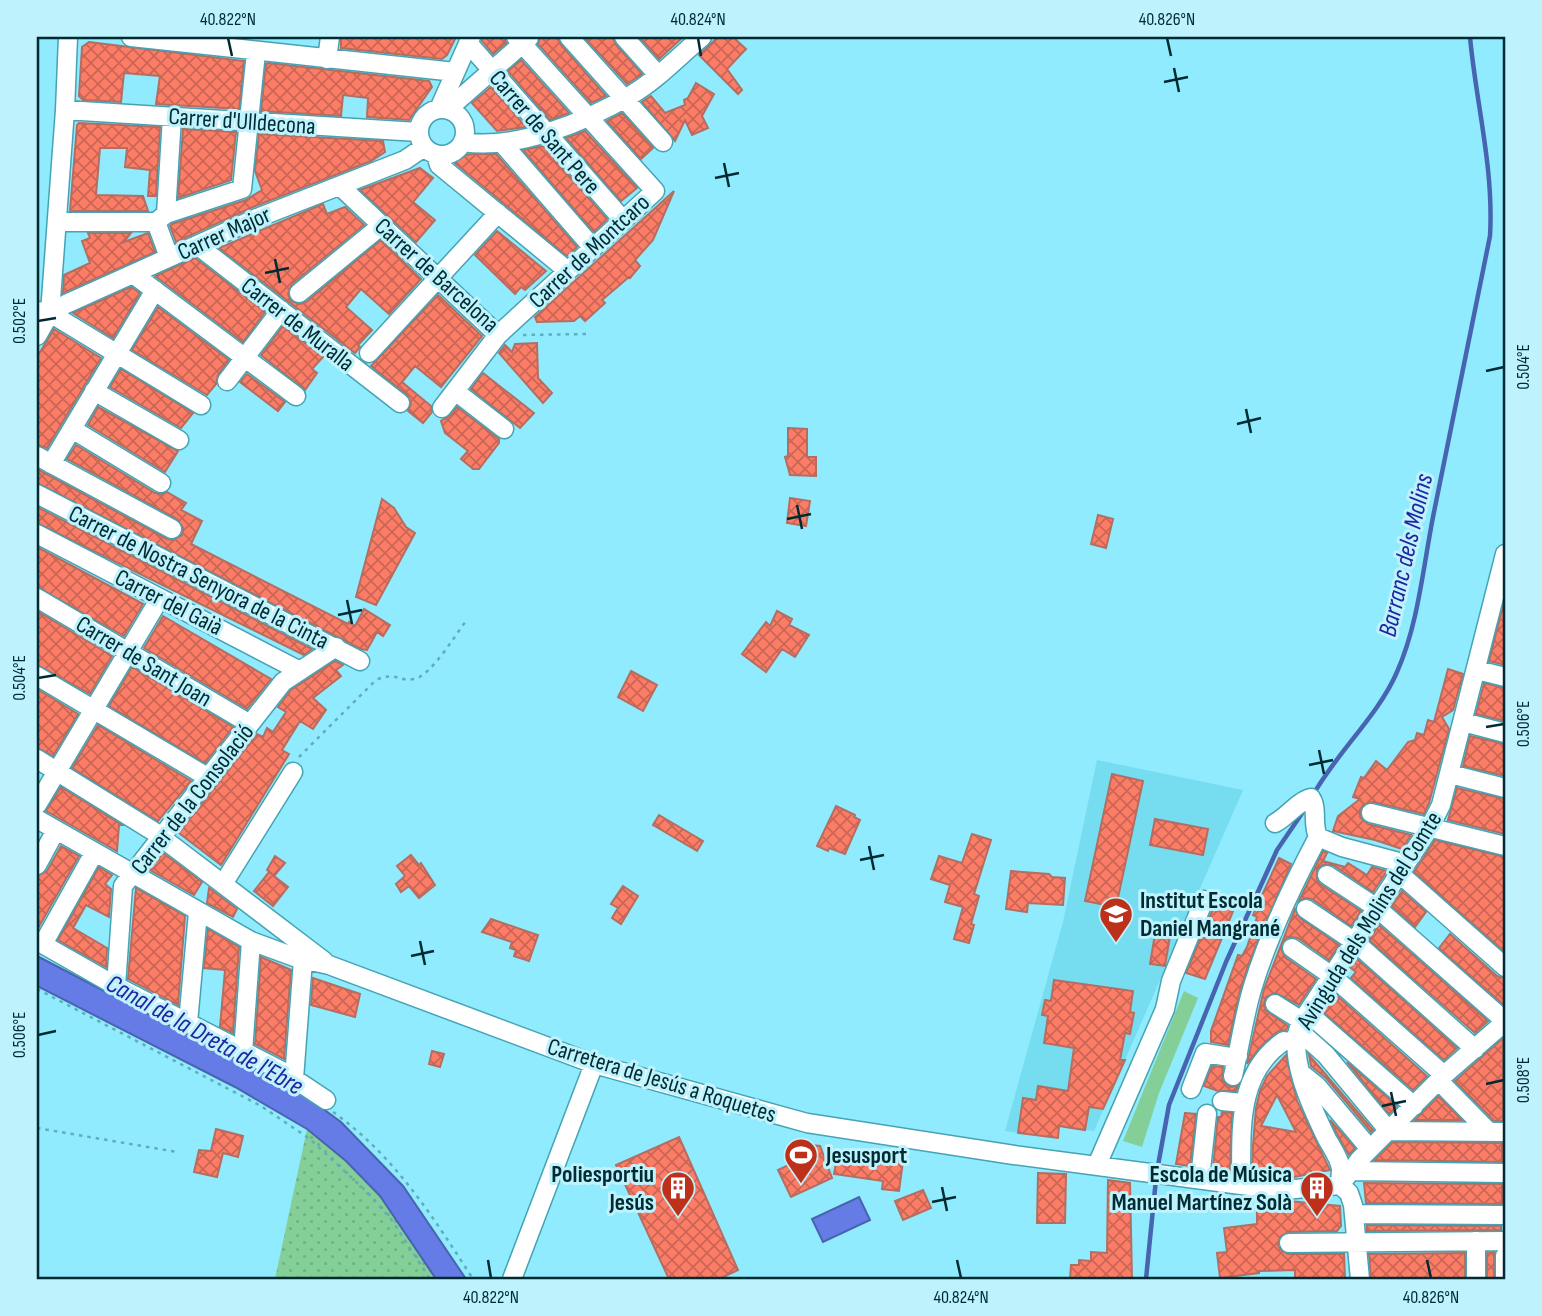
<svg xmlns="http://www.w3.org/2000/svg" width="1542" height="1316" font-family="'Sofia Sans Condensed',sans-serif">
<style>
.built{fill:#76ddf0}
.park{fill:#84cf98}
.garden{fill:url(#garden-dots)}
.water{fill:#657ce6;stroke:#4764b0;stroke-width:2}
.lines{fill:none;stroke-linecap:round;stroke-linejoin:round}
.stream{stroke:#4764b0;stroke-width:4.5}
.building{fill:url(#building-cross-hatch);stroke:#b36e61;stroke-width:2;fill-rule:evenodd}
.minor-casing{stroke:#45a3b4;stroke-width:21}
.path{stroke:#61adbb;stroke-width:2.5;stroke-dasharray:3.5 5;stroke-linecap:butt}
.minor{stroke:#fff;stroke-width:18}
.ticks{fill:none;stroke:#012b32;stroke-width:2.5}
.labels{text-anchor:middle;stroke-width:6;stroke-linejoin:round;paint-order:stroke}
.street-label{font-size:24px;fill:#012b32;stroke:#bef2fd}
.poi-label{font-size:24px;font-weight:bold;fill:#012b32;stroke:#bef2fd;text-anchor:start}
.water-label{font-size:26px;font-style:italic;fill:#2324a0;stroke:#bef2fd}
.neatline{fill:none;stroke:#012b32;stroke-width:2.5}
.ticks-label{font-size:18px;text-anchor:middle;fill:#012b32}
</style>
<defs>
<pattern id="garden-dots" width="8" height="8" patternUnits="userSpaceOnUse" patternTransform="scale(1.75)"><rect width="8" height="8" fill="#84cf98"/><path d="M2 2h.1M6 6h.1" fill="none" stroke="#70b283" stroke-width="1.8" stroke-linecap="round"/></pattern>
<pattern id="building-cross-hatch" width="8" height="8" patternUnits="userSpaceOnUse" patternTransform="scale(1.75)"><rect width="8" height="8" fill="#fd7c66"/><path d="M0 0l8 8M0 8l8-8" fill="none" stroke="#ca6655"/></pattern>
</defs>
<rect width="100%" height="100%" fill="#8febfd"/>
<path class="built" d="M1097,760L1243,790L1094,1131L1060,1126L1058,1138L1005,1131L1063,922Z"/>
<path class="park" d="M1184,991L1198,998L1159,1093L1142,1147L1123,1141Z"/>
<path class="garden" d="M307,1129L346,1161L380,1196L436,1279H275Z"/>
<path class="water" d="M37,956L304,1095L341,1122L403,1186L466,1279H436L380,1196L346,1161L307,1129L235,1087L37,986Z
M859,1197L870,1220L823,1242L812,1219Z"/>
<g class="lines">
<path class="stream" d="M1313,795C1337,752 1378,716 1397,672C1419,622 1423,566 1434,512C1452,420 1472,328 1490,236C1494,168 1476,103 1470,37
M1157,1171L1169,1105L1226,962L1277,850L1307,806
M1146,1279L1156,1179"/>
</g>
<path class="building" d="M341,37H456L447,55L442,59L341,48Z
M482,37H505L506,43L493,54L482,41Z
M540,37H558L561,45L606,96L591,103L538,44Z
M584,37H613L616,45L642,74L627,84Z
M639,37H683L659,59Z
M718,37H733L746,49L727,69L742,90L738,94L699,55Z
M89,42L244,61L239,109L156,104L160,76L124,73L121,102L83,100L79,96L82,47Z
M521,60L569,113L550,120L508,71Z
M268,63L429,81L432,87L409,120L367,117L368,98L343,95L341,116L261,111L266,64Z
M696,83L714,94L702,116L708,128L692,135L685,120L675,141L642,102L651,96L665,113L685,105L684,100L688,98Z
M491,87L526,127L497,131L472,103Z
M622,113L653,148L641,159L607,121Z
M79,123L160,127L156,196H148L150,170L125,167L127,148H100L96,195L143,196L148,211H70L77,125Z
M183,129L236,132L231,180L178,198Z
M585,131L637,188L621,201L566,138Z
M259,134L383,141L385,152L371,161L253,207L176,242L170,226L172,224L246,200L262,190L255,171Z
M543,146L607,219L594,232L523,150Z
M472,154H496L577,247L567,256L449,158Z
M420,168L433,178L413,202L435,220L416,242L360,190Z
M674,191L653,240L635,260L640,266L630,278L629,277L602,300L605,303L585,321L580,316L574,321L537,322L535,317Z
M323,204L327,214L345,207L364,225L292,284L288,294L291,301L300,304L306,302L381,240L421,279L389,314L361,289L346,307L372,330L358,345L360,347L355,353L219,248Z
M497,231L546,271L525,290L521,287L515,294L475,255Z
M88,233H131L124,242L148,233L155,252L63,293L64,275L90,263L82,241L90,238Z
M195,258L265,312L243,342L155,276Z
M131,287L140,293L113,338L73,313Z
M438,295L482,336L441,387L415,366L402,382L431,406L432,412L423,423L408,411L411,404L407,395L371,366Z
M158,307L229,360L218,375L216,384L207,395L132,350Z
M283,326L323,357L312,369L317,373L305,390L261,355Z
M54,329L101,358L47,448L37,445V357Z
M537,343L538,378L552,393L543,403L499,353L505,345L512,352L515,344Z
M121,369L193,413L181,428L110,387Z
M483,373L534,413L520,428L471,389Z
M247,374L285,402L278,411L240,382Z
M98,407L178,451L165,472L88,425Z
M457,407L499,439V443L479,469H473L461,459L468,451L445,433L441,421L451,415Z
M788,428L807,429V457H816V476L790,475L785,457L788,456Z
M76,445L155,493L161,494L167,492L186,503L181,510L202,521L191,544L348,624L349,622L355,626L364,609L390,625L383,636L377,632L367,650L361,649L37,483V469L167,539L173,540L182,535L183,528L177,519L67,459Z
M790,498L810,501L806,526L787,523Z
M382,499L394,508L406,527L415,533L376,605L356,597Z
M37,507L312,649L304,655L37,523Z
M1098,515L1113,519L1106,548L1091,544Z
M37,547L143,604L124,636L37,587Z
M1503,606L1505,607V665L1489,661Z
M37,611L112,656L90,694L37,665Z
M777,611L792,619L789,625L809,635L795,657L782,649L766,672L742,654L766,622L770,626Z
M163,616L271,679L247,709L144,648Z
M335,661L343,665L336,670L341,676L313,698L326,710L313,729L300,721L282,750L289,754L221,865L179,833L257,734L263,737L267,728L273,732L286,712L278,707L291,690Z
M132,667L233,727L205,763L109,706Z
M1448,669L1463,674L1453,710L1442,717L1449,729L1429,803L1424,814L1373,802L1363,805L1360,810V817L1368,824L1411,835L1402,849L1375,840L1333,831L1338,816L1360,799L1353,797L1361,777L1364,778L1376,761L1387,770L1408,742L1415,740L1417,733L1424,735L1428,720L1434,722Z
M631,671L657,685L643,711L618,697Z
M1484,683L1505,688V721L1476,714Z
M37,689L78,714L53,756L37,748Z
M98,725L191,781L158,821L72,768Z
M1470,736L1505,744V776L1463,766Z
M1112,774L1143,781L1116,907L1085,901Z
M61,787L122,825H119L117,851L46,811Z
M1457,788L1505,799V834L1448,820Z
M836,806L855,815L854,817L860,820L845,854L829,848L828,851L817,846Z
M659,815L703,841L697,851L653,825Z
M1155,819L1208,829L1203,855L1150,845Z
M972,834L991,840L974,894L979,896L971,924L974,925L969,943L954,939L963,907L945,902L950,885L931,879L939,856L962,863Z
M1435,840L1505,857V952L1414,872Z
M61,846L79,856L37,930V876L47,871Z
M1323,851L1327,853L1323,861L1345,867L1348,863L1367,875L1372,867L1387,871L1373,892L1333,865H1323L1317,869V879L1320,884L1361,911L1351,926L1312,899L1306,898L1299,901Z
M163,853L202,882L194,895L150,870Z
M411,855L419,865L421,863L435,885L419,898L409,886L401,892L396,884L405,876L397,866Z
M275,856L285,863L274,876L288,887L273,906L254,891L269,872L271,873L267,870Z
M1279,858L1291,864L1249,963L1239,994L1228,1045L1211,1042V1031L1238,955L1242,956L1247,947L1257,917L1253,915Z
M99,867L112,875L105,884L111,889L109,917L86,905L73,928L107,948L106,967L58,940Z
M1011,871L1049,874L1052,877L1065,878L1063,905L1028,903L1027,912L1006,909Z
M623,886L638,896L621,924L612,918L618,908L611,904Z
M136,888L185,916L178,1005L128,979Z
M209,888L237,909L233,917L207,903Z
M1402,891L1426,912L1415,927L1392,906Z
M1215,904L1234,909L1205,979L1186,973Z
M1295,909L1300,918L1339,945L1329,960L1298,938L1288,937L1283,941L1281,948L1285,957L1316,979L1299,1005L1276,993L1266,997L1264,1004L1265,1010L1288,1026L1286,1030L1277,1032L1261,1046L1247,1064L1264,989Z
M491,919L538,935L529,961L514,956L516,950L510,948L512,942L482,932Z
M1157,922L1172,924L1165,966L1150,964Z
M1379,925L1488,1021L1475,1033L1369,940Z
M208,929L239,947L233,1033L220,1027L225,970L204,968Z
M1450,934L1497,976L1505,978V1006L1439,948Z
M261,957L291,970L284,1059L255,1044Z
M1357,959L1457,1048L1444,1060L1351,978L1356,972L1351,968Z
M313,978L360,994L355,1017L311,1005Z
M1054,980L1133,991L1130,1012L1134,1013L1130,1034L1125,1033L1120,1060H1125L1103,1109L1089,1107L1085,1130L1059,1126L1058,1138L1018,1133L1023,1098L1036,1100L1038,1086L1068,1091L1074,1048L1044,1043L1048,1016L1042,1015L1045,1000L1051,1001Z
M1334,993L1427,1076L1413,1090L1322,1011Z
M1503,1038V1121H1494L1455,1081Z
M432,1051L444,1054L440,1067L429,1064Z
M1286,1055L1297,1101L1330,1170L1284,1179L1252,1174L1253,1145L1256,1108L1260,1091L1267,1076ZM1277,1095L1296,1132L1261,1126Z
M1309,1055L1373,1130L1371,1132L1326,1078L1311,1066Z
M1347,1062L1397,1106L1389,1114Z
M1212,1066L1223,1067L1222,1080L1230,1087L1238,1086L1236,1091H1218L1204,1086Z
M1438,1097H1439L1462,1120H1415Z
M1222,1112L1232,1113L1230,1170L1213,1168L1218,1117H1221Z
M1185,1113L1196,1114L1190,1166L1176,1164Z
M1330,1120L1355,1148L1349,1155L1337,1134Z
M216,1129L243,1136L238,1157L223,1153L217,1177L194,1172L199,1150L211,1151Z
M679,1137L738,1270L719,1279H669L616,1165Z
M1393,1142L1502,1143V1162L1375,1160Z
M810,1145L820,1146L832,1178L791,1197L778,1170L808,1156Z
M838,1152L903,1161L899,1191L882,1189L883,1181L834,1174Z
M1038,1173L1066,1174L1065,1223H1037Z
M1108,1180L1130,1183L1132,1279H1070L1071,1265H1079V1260L1091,1261V1252L1107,1253Z
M1364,1183L1502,1184V1204L1366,1203Z
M923,1190L931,1208L903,1220L895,1201Z
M1257,1198L1340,1206L1341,1226L1337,1231L1288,1232L1280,1237L1278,1244L1280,1249L1288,1254H1344L1345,1279H1295V1270L1259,1271V1273L1220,1278L1217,1253L1227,1252L1224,1228L1257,1224Z
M1367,1225L1501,1226V1230L1367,1231Z
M1494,1252V1279H1487V1253Z
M1465,1253V1279H1371L1369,1254Z"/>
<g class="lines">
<g class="minor-casing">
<path id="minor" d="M131,37L455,72
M569,37L663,142
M624,37L658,75
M468,43L623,220
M327,59L330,37
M419 132a23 23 0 1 1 46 0a23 23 0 1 1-46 0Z
M439,109L471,37
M448,109L529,38
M65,110L418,132
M463,142C518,150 585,122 631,95C657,80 679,56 702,37
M502,143L593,248
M436,155L439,165L568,271
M340,186L498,335
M166,214L172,117
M57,222H156L166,214L242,189L256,52
M156,222L169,257
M197,245L400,403
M133,274L296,396
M299,293L382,225
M37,311L50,313L201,405
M50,313L65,110L68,37
M37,336L50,313L66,304L257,218L405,160L424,147
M369,353L498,213
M227,381L281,310
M94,391L179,440
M455,391L504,429
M442,408L498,335L655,191L516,37
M72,429L161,483
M37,456L172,529
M51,464L155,290
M37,494L360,661
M37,534L300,671
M37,598L250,724
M1477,670L1505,677
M37,676L209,778
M1463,722L1505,733
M37,759L153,831L324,961
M1450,774L1505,788
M37,805L160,598
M1371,813L1505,846
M37,819L251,941L297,958L329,965L594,1064L807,1123L1014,1155L1241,1185L1284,1190L1340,1185
M1275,823C1287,817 1298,801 1311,798C1318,808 1312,824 1318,837
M1318,837L1342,847L1406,864
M37,865L56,830
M1400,874L1505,967
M1327,875L1377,908L1505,1021
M223,884L293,772
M1306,909L1355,942L1475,1049
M37,941L116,986L284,1072L326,1100
M43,944L94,853
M1292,948L1332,976L1444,1075
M116,986L123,886L283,682L336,647
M1275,1004L1302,1021
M1308,1013L1414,1106
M188,1023L198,912
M1295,1037L1307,1038L1326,1055L1389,1131L1505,1132
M243,1052L251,941
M1302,1074L1317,1086L1370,1149
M1233,1076C1240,1046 1244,1015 1253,986C1269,934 1293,884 1318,837
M294,1079L303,960
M1439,1081L1489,1132
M1191,1089L1205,1053L1230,1057L1238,1056
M1222,1101L1243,1103
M1097,1165L1165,1009L1171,981L1204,900
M1350,1171L1505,1173
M1200,1179L1207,1114
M1241,1185C1242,1133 1235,1074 1284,1041
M1340,1185L1360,1159L1444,1075L1505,1022
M1355,1214L1505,1215
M1289,1243L1505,1241
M512,1279L594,1064
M1360,1279L1353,1205L1349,1193L1340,1185C1340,1180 1341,1174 1341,1169C1340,1159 1332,1148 1327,1139C1313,1110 1284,1051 1302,1021L1430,827L1441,805L1505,554
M1476,1279V1241
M1505,1279V1256"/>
</g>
<path class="path" d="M523,335L588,334
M299,757L376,680C396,671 398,682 414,679C430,677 456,634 466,621
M37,989L261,1106L310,1139L368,1193L391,1219L430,1279
M333,1112C395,1156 433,1217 473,1279
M37,1128L177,1152"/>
<use href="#minor" class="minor"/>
</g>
<path class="ticks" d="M228,38L232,56M698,38L701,56M1167,38L1171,56M1174,68L1179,92M1164,82L1188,77M724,163L729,187M715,178L739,173M275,259L280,283M265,273L289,268M38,321L56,318M1486,371L1504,367M1246,409L1251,433M1237,424L1261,418M797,505L802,529M787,519L811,514M347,600L352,624M338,615L362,610M38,678L56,675M1486,727L1504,724M1319,750L1324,774M1309,765L1333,760M869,846L874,870M860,860L884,855M420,941L425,965M411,956L434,951M38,1035L56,1031M1486,1084L1504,1080M1391,1092L1396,1116M1382,1106L1406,1101M942,1187L947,1211M932,1202L956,1197M488,1260L491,1278M957,1260L961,1278M1427,1260L1431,1278"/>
<defs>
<g id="school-pin" transform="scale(1.75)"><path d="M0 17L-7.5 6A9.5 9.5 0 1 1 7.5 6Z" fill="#bd311b" stroke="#bef2fd"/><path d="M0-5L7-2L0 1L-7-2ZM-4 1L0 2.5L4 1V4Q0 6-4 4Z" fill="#fff"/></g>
<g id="stadium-pin" transform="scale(1.75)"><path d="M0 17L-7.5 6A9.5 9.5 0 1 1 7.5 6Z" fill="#bd311b" stroke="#bef2fd"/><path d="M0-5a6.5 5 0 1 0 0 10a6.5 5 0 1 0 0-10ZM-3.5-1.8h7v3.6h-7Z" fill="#fff"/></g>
<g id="building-pin" transform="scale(1.75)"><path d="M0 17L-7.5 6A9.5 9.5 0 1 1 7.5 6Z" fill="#bd311b" stroke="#bef2fd"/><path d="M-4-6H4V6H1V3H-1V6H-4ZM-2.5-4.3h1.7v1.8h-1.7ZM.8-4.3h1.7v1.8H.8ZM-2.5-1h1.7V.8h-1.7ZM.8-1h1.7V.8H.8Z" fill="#fff"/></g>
</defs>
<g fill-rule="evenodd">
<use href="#school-pin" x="1116" y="914"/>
<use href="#stadium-pin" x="801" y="1155"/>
<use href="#building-pin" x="678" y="1188"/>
<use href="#building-pin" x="1317" y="1188"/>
</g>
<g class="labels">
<g class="street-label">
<text transform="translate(242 121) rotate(4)" y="8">Carrer d'Ulldecona</text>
<text transform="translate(545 132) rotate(49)" y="8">Carrer de Sant Pere</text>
<text transform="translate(224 233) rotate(-24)" y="8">Carrer Major</text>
<text transform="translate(589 251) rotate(-43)" y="8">Carrer de Montcaro</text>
<text transform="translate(437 275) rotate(42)" y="8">Carrer de Barcelona</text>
<text transform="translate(298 324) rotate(38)" y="8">Carrer de Muralla</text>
<text transform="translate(199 577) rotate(27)" y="8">Carrer de Nostra Senyora de la Cinta</text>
<text transform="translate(169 602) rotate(27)" y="8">Carrer del Gaià</text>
<text transform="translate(144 661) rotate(31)" y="8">Carrer de Sant Joan</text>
<text transform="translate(192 799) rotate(-52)" y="8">Carrer de la Consolació</text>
<text transform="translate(1369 920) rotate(-58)" y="8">Avinguda dels Molins del Comte</text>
<text transform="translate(662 1080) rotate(17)" y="8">Carretera de Jesús a Roquetes</text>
</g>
<g class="poi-label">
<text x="1140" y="908">Institut Escola<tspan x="1140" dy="28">Daniel Mangrané</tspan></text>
<text x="826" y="1163">Jesusport</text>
<text x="654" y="1182" text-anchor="end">Poliesportiu<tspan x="654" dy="28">Jesús</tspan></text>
<text x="1292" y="1182" text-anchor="end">Escola de Música<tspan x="1292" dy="28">Manuel Martínez Solà</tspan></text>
</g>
<g class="water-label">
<text transform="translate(1405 555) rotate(-77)" y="9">Barranc dels Molins</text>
<text transform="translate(205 1034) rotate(29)" y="9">Canal de la Dreta de l'Ebre</text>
</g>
</g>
<rect width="1542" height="1316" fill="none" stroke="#bef2fd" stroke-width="77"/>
<rect x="38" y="38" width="1466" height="1240" class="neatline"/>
<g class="ticks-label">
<text x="228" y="25">40.822°N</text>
<text x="698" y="25">40.824°N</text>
<text x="1167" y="25">40.826°N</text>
<text transform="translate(19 321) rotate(-90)" y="6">0.502°E</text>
<text transform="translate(1523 367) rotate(-90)" y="6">0.504°E</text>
<text transform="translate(19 678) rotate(-90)" y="6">0.504°E</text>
<text transform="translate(1523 724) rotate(-90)" y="6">0.506°E</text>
<text transform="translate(19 1035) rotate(-90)" y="6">0.506°E</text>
<text transform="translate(1523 1080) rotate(-90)" y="6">0.508°E</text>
<text x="491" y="1303">40.822°N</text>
<text x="961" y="1303">40.824°N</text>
<text x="1431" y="1303">40.826°N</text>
</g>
</svg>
